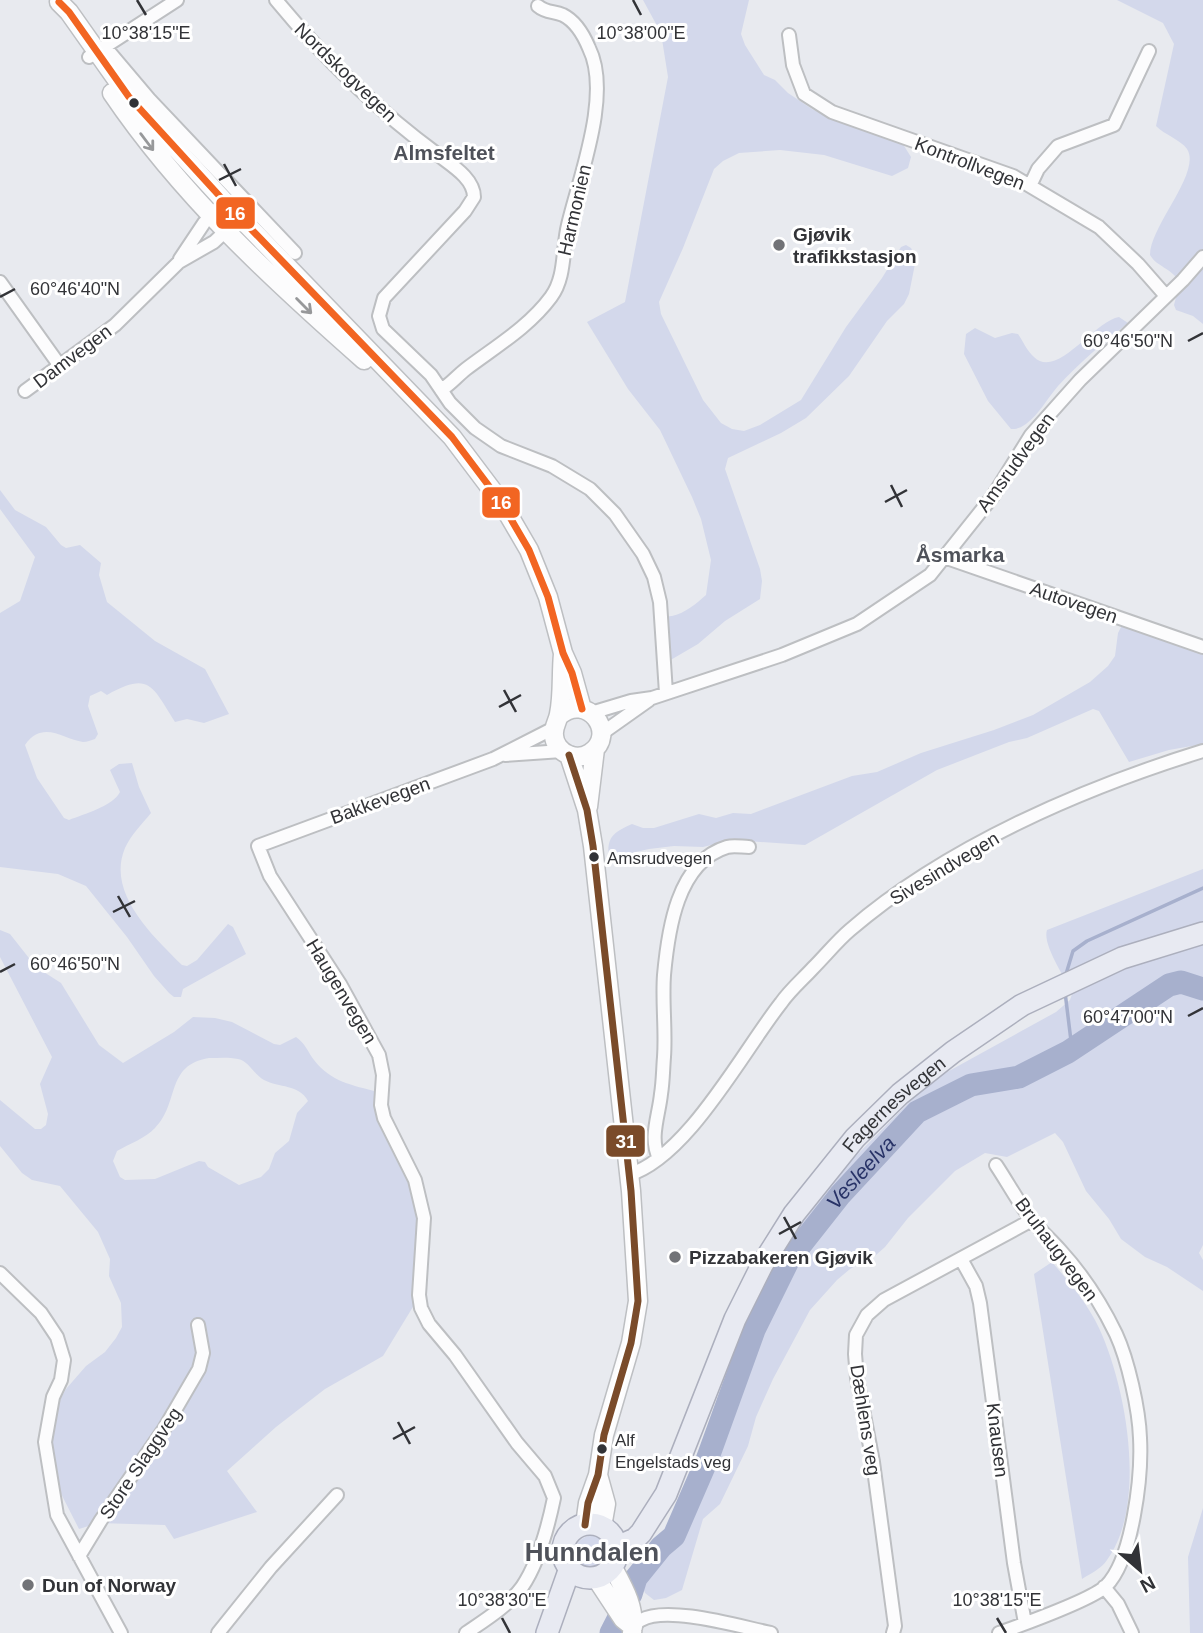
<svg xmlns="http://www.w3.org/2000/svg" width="1203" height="1633" font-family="Helvetica,sans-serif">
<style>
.green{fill:#d3d8eb;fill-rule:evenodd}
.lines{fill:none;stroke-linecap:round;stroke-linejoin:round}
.stream{stroke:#a7b0cd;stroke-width:3.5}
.river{stroke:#a7b0cd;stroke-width:23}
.minor-casing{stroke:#bdbfc2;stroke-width:16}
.secondary-casing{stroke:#bdbfc2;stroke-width:21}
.primary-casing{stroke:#acafbd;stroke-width:24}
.minor{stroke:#fcfcfd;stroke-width:12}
.secondary{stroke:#fcfcfd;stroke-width:18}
.primary{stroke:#e8eaf2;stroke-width:21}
.bus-1-casing{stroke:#fff;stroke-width:12}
.bus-2-casing{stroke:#fff;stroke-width:12}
.bus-1{stroke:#7a4b2a;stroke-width:7}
.bus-2{stroke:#f26522;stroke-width:7}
.oneway{stroke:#97989a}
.ticks{fill:none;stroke:#323337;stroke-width:2.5}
.bus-dot{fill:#323337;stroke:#fff;stroke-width:2.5}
.poi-dot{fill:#727377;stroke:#fff;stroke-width:2.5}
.labels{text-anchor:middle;stroke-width:6;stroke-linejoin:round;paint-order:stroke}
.bus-label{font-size:17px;fill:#323337;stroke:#fff;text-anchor:start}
.street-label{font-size:19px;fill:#323337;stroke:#fff}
.poi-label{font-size:19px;font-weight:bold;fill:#323337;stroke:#fff;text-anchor:start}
.neighbourhood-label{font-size:21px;font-weight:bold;fill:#4f525a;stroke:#fff}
.water-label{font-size:21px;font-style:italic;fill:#283367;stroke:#fff}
.district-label{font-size:26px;font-weight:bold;fill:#4f525a;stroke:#fff}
.ticks-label{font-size:18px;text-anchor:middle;fill:#323337;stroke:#fff;stroke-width:6;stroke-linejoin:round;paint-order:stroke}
.line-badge{stroke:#fff;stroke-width:2.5}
.badge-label{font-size:19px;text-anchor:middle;font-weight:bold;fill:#fff}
</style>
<rect width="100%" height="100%" fill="#e8eaef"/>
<path class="green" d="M643,0H749L741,34L745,45L764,75L775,80L788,93L812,109L838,122L901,141L911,157L908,168L892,176L824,155L780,150L739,153L723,161L714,169L683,248L659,302L661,314L703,400L721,423L732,429L744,431L760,425L801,400L846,327L882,278L901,247L906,245L911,248L916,259L909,294L904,304L887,321L849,376L806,418L781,433L728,458L725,469L760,569L762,581L760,599L725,621L698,644L662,665L655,619C661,617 665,617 672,616C684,614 697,603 706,595L711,560L701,519L692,497L660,430L628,389L587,322L625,302L668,77L661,33Z
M1117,0H1203V324L1193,316L1176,310L1174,305L1180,282C1170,267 1157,267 1150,255C1150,226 1202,172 1187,149C1181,140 1165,135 1156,126L1174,44L1163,23Z
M1119,317L1128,323C1104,342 1079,363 1058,386C1047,399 1039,414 1026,424C1020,428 1017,429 1011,429L988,401L964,354L966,334L975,328L995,338L1012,333L1018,334C1023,341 1027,351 1034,357C1057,380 1094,321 1119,317Z
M0,490L15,510L46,527L61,545L66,548L80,545L101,563L99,575L107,602L155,641L205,669L229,714L204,723L187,719L175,722C152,686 150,671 107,695L101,691L90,696L88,706L98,734L95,739C91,740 87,742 83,742C64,740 43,719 25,745L37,778L64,818L69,820C84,814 113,806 120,792L110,770L119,764L132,763L139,787L151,813C142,824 131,835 125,848C106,893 153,936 182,965L187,966L197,960L228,924L233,927L246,954L183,989L181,997H174L169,993L154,976L127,937L86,886L58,874L0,867V613L20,601L35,557L0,509Z
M1123,623L1203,643V744L1169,750L1129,762L1099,711L1093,709L1027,738L1009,742L937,770L805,845L732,840L703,847L674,846L649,849L609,858C606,837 614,832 632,824L643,828H654L699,814L716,818L733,813L751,814L852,776L877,772L921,753L994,730L1033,715L1090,682L1108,666L1115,656L1118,633Z
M1203,869V1245L1199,1253L1203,1260V1291L1167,1267L1145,1257L1121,1239L1109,1219L1086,1191L1063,1142L1055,1133L1007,1157L985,1153L955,1171L908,1218L885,1247L876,1255L850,1269L837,1280L810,1310L773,1379L756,1417L748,1446L720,1504L703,1519L682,1590L666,1598L654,1600L645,1593L641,1583L666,1557L726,1434L749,1373L746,1350L739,1335L741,1329L750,1314L758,1291L805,1216L838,1174L929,1082L1056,1012L1070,1000L1072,994C1066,978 1042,945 1047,930Z
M0,930L10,934L36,967L61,983L99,1045L123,1063L174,1032L193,1017L215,1018L232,1022L274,1044L280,1045L296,1037C305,1043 308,1052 314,1060C331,1082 352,1085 378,1092L419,1181L422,1292L383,1356L325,1389L276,1427L227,1471L257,1512L174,1539L165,1525L98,1523L79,1529L51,1474V1415L66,1389L86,1366L105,1352L116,1338L122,1327L121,1303L109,1276L110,1259L98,1232L60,1186L32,1180L22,1173L0,1146V1100L35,1129H41L46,1125L48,1114L40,1084L52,1057L0,957ZM209,1058C218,1058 229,1057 238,1059C249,1061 254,1075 264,1080C279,1088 299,1084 308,1101L297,1113L289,1141L275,1153L269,1169L261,1177L239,1185L208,1167L205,1162L199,1161L155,1179L125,1180L120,1177L113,1161L117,1151C129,1144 146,1138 155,1128C180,1103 165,1065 209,1058Z
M1052,1262C1069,1282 1088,1304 1099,1328C1126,1386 1148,1504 1107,1560C1102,1568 1090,1574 1082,1579L1034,1274Z
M1203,1508V1633H1190L1188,1557Z
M575 1552a16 16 0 1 1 32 0a16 16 0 1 1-32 0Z"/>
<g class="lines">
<path class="stream" d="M1066,974L1073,951L1087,941L1203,888
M1065,992L1072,1049"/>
<path class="river" id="s1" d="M611,1633L631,1594L636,1578L661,1547L674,1536L707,1460L754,1330L788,1261L840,1195L917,1112L971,1085L1019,1077L1068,1052L1169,985L1181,982L1203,989"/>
<g class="minor-casing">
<path id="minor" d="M276,0C323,57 377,110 437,154C451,165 474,178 474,197L465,211L384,298L379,316L383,329L431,375L450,403L475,428L501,446L552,466L590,489L615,514L643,554L654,577L660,602L666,693
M789,35L793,65L804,94L832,112L1013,176L1099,227L1138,264L1166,296
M105,47L149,99L295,253
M89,57L177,0
M1030,186L1038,169L1058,146L1114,125L1149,51
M180,259L204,223L217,209
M0,282L60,366
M441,390C451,384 457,376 466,369C495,347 529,327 551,297C566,277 562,249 568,225C579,178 612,94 589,48C584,36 575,21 563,15C554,11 546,13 538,6
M25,391L115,325L179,262L214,242L231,226
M944,557L1203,647
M591,713L631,701L652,698L782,655L857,624L930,575L993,496L1031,435L1080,380L1183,280L1203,257
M601,734L649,700
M505,755L562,751
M659,1158C649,1138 659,1115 661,1094C663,1082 663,1069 664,1057C666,1030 662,1002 664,975C668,931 677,862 727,847C734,845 742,847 749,847
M996,1165C1008,1183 1018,1202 1031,1219C1040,1230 1051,1240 1060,1250C1082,1274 1102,1305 1116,1334C1128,1360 1139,1409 1140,1438C1142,1475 1133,1559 1106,1586C1092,1600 1021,1625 999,1633
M628,1175C687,1158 743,1051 781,1003C790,990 803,979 813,968C826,955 837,941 850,930C946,847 1083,788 1203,751
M961,1259L976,1286L980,1303L1014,1563L1025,1623
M0,1273L41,1313L57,1337L64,1360L61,1380L53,1397L45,1442L57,1515L121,1633
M79,1556L101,1520L164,1429L199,1369L203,1353L198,1325
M1104,1587L1118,1604L1132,1633
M633,1627C636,1625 638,1621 641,1620C668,1605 741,1627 771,1633
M218,1633L271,1567L337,1495
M466,1633C485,1620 509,1605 522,1587C539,1562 548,1527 554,1498L545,1476L517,1443L455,1355L429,1324L421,1308L419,1295L424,1218L415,1180L384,1118L381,1105L383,1075L379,1055L340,984L270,876L258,846L493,759L554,728
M893,1633L895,1626L873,1462L857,1378L855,1354L856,1335L867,1315L884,1300L1032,1220"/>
</g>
<g class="secondary-casing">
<path id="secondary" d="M59,2L69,12L129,97L225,202L452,437L501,502L529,550L548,597L563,653L572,673L582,709
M112,93C181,195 272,279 364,360
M559,716C587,691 619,734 590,753C584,757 576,758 569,755C561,752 554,744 554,735C553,727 558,721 559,714C563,695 561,674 563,654
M569,755L587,810L593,846L631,1191L638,1301L631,1343L604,1435L598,1475L588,1503L585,1525
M588,807L595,749
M598,1475L606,1504L602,1527
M612,1566C624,1588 636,1608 632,1633
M596,1578L623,1619L633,1627"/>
</g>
<g class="primary-casing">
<g id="primary">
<circle cx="590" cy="1551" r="27"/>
<path id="s2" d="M617,1547L635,1539L641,1533L666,1494L735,1319L762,1265L794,1214L855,1138L900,1094L953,1052L1022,1005L1122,958L1203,933"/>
<path d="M547,1633L570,1568"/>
</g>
</g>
<use href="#minor" class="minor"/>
<use href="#secondary" class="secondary"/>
<use href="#primary" class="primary"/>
<g class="bus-1-casing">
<path id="bus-1" d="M569,755L587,810L593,846L631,1191L638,1301L631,1343L604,1435L598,1475L588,1503L585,1525"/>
</g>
<g class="bus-2-casing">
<path id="bus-2" d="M59,2L69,12L129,97L225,202L452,437L501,502L529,550L548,597L563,653L572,673L582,709"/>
</g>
<use href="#bus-1" class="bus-1"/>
<use href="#bus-2" class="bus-2"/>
</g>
<defs><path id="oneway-shaft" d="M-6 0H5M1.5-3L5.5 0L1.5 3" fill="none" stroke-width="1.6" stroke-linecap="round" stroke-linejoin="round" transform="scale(1.75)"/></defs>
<g class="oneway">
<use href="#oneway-shaft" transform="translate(147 142) rotate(53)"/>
<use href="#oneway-shaft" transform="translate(304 306) rotate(45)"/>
</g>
<path class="ticks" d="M137,0L146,15M633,0L641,15M224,164L236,186M219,180L241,169M0,297L15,289M1188,341L1203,333M891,485L902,507M885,502L907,490M504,690L516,712M499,707L521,695M118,896L130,917M113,912L135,901M0,972L15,964M1188,1016L1203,1008M784,1217L796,1239M779,1234L801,1222M398,1422L410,1444M393,1439L415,1427M502,1618L510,1633M997,1618L1006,1633"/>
<g class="bus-dot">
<circle cx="134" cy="103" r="6"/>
<circle cx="594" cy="857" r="6"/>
<circle cx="602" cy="1449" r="6"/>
</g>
<g class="poi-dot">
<circle cx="779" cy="245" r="7"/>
<circle cx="675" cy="1257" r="7"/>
<circle cx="28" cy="1585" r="7"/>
</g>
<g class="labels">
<g class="bus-label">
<text x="607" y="864">Amsrudvegen</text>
<text x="615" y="1446">Alf<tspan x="615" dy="22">Engelstads veg</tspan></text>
</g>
<g class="street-label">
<text transform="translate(346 72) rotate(44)" y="7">Nordskogvegen</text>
<text transform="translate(970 163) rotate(21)" y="7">Kontrollvegen</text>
<text transform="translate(574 210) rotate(-77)" y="7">Harmonien</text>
<text transform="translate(72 356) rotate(-37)" y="7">Damvegen</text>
<text transform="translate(1015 462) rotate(-54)" y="7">Amsrudvegen</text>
<text transform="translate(1074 602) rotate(19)" y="7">Autovegen</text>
<text transform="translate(380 800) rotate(-20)" y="7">Bakkevegen</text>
<text transform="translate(944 868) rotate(-31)" y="7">Sivesindvegen</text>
<text transform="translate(342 991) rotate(59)" y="7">Haugenvegen</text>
<text dy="7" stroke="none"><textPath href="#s2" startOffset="532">Fagernesvegen</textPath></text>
<text transform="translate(1057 1249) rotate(53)" y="7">Bruhaugvegen</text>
<text transform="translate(866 1420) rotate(81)" y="7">Dæhlens veg</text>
<text transform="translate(998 1440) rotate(83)" y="7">Knausen</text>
<text transform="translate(140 1463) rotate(-56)" y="7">Store Slaggveg</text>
</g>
<g class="poi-label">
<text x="793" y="241">Gjøvik<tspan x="793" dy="22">trafikkstasjon</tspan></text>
<text x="689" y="1264">Pizzabakeren Gjøvik</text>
<text x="42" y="1592">Dun of Norway</text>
</g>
<g class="neighbourhood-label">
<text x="444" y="160">Almsfeltet</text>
<text x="960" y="562">Åsmarka</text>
</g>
<g class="water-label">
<text dy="7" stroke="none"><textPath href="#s1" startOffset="530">Vesleelva</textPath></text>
</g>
<g class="district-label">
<text x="592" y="1561">Hunndalen</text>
</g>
</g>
<g class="ticks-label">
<text x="146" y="39">10°38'15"E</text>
<text x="641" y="39">10°38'00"E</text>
<text x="75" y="295">60°46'40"N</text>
<text x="1128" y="347">60°46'50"N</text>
<text x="75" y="970">60°46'50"N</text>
<text x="1128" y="1023">60°47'00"N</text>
<text x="502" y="1606">10°38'30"E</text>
<text x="997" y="1606">10°38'15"E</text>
</g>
<g class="line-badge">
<rect x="215" y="196" width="41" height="34" rx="7" fill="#f26522"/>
<rect x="481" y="486" width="40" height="33" rx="7" fill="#f26522"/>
<rect x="605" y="1124" width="41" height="34" rx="7" fill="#7a4b2a"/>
</g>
<g class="badge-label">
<text x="235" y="220">16</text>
<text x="501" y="509">16</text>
<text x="626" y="1148">31</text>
</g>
<g transform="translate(1140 1570) rotate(152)" stroke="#ffffff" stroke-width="5" paint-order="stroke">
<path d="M0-5L12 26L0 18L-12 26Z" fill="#323337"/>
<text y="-10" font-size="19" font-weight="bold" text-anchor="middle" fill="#323337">N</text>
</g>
</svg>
